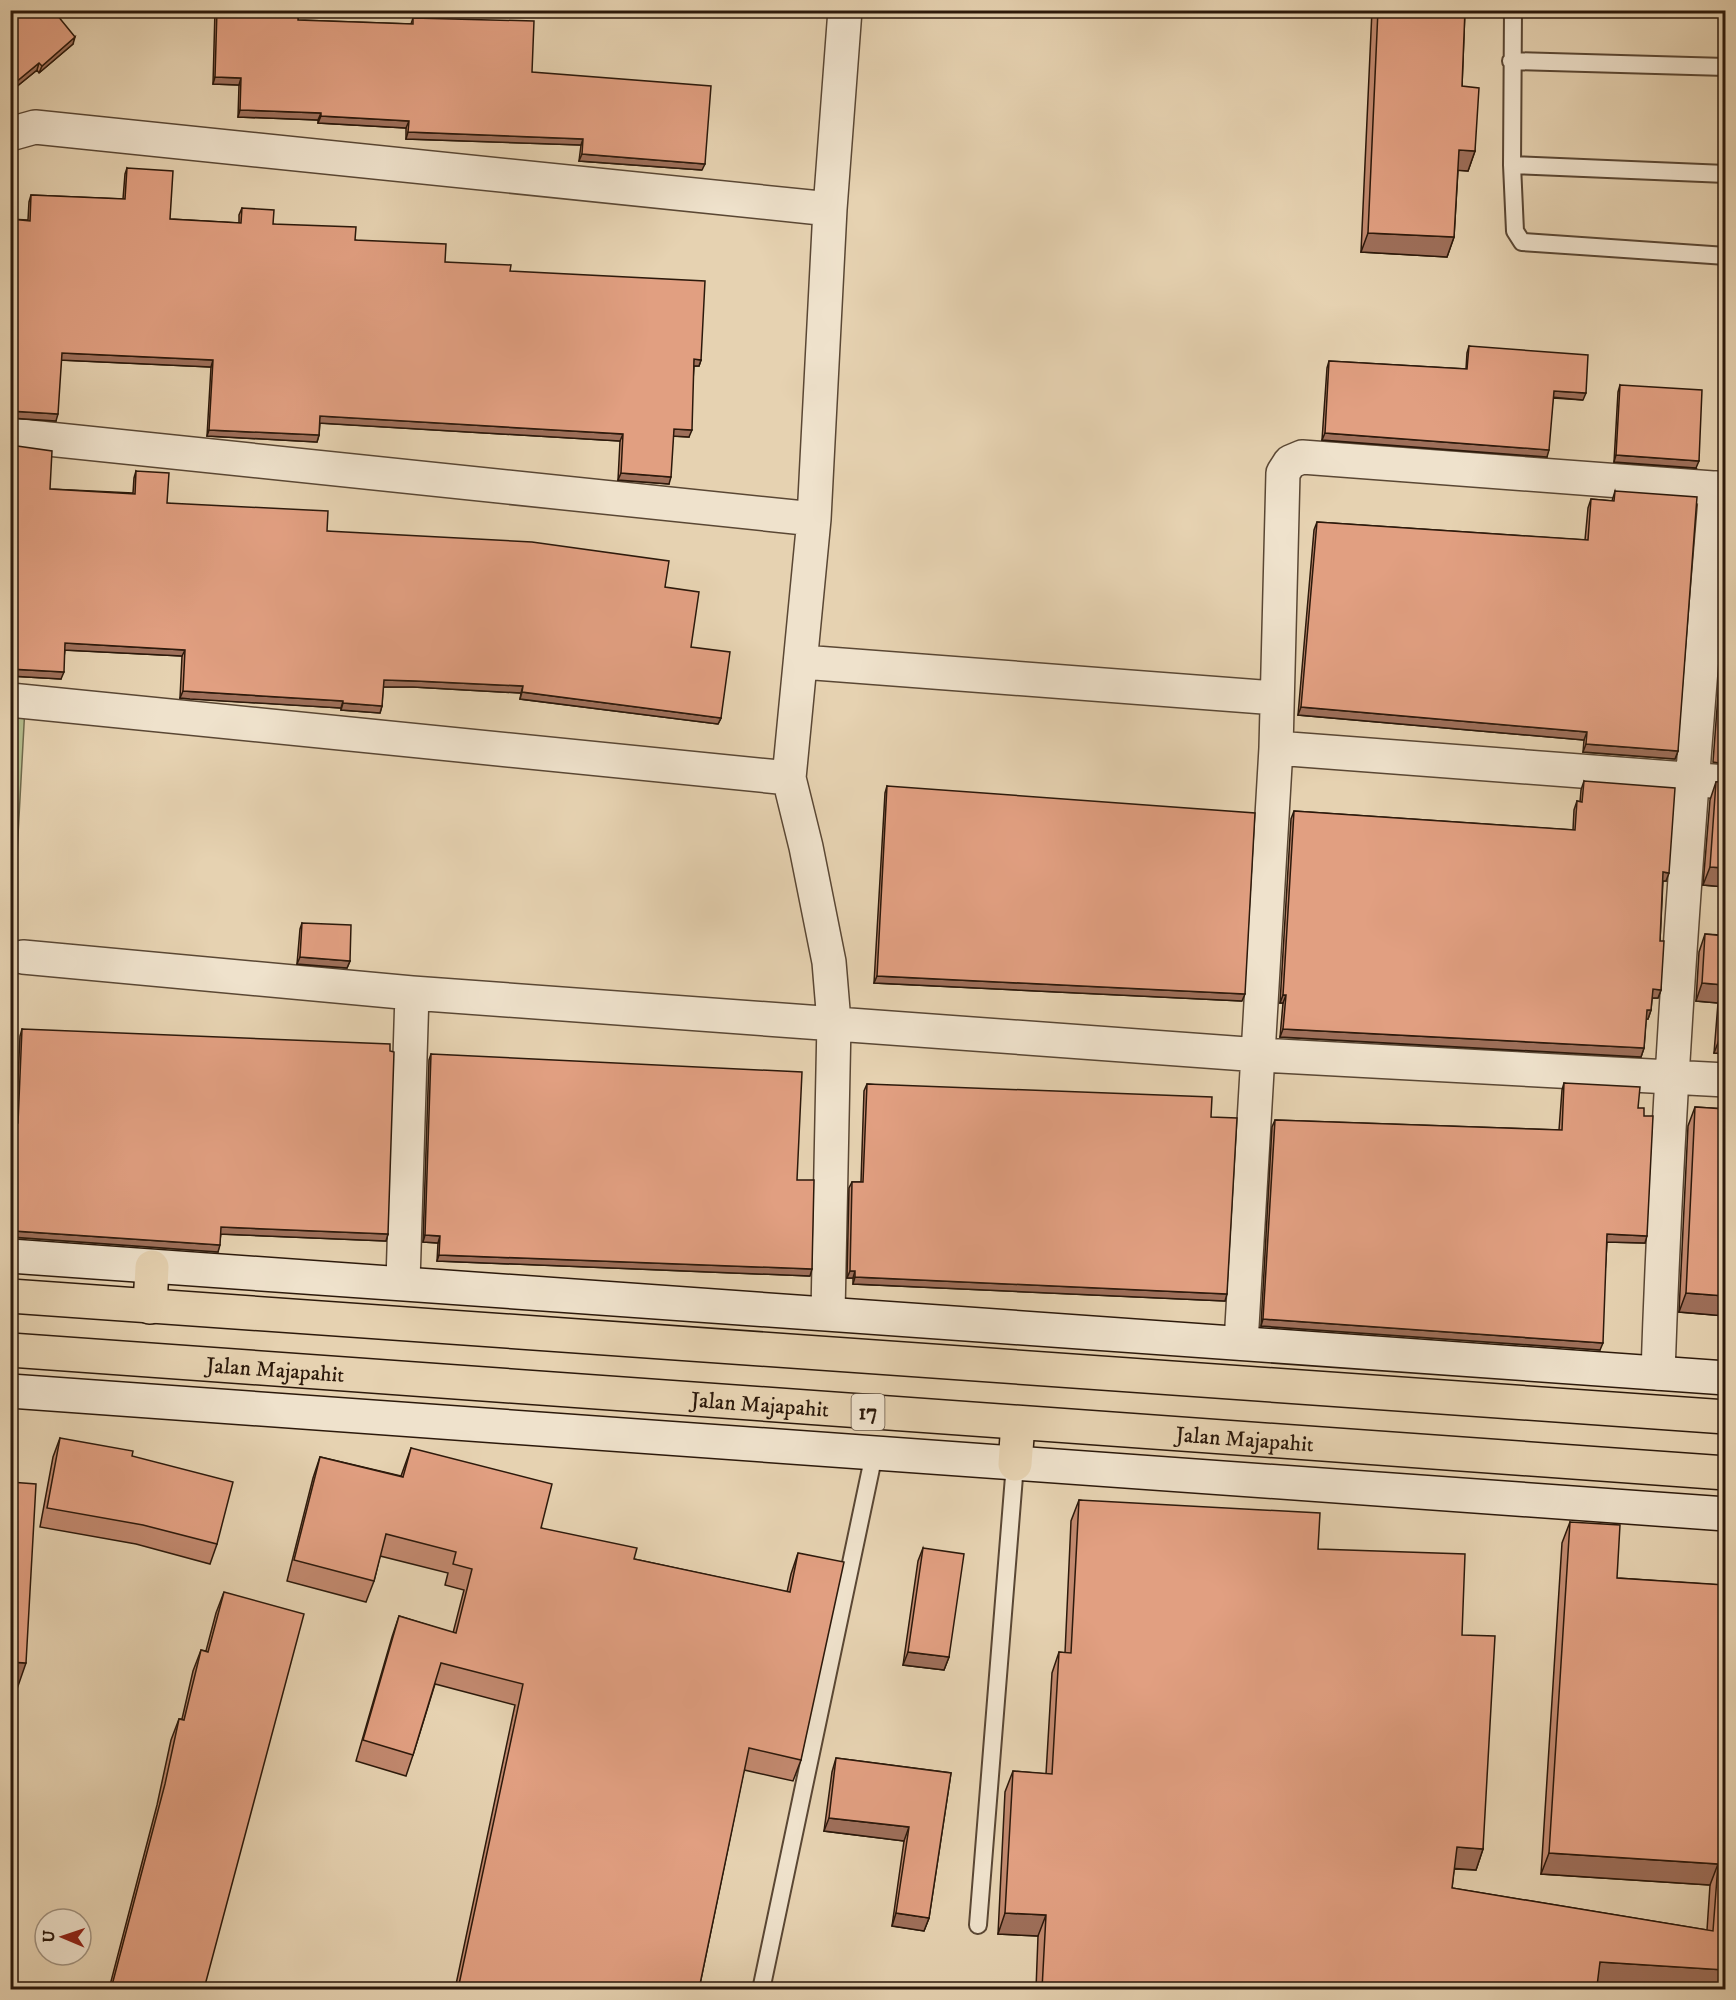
<svg xmlns="http://www.w3.org/2000/svg" width="1736" height="2000" font-family="'IM FELL DW Pica',serif">
<style>
.green{fill:#b4bc8c;stroke:#706a4c;stroke-width:1.5}
.lines{fill:none;stroke-linecap:round;stroke-linejoin:round}
.lane-casing{stroke:#5a4734;stroke-width:20}
.street-casing{stroke:#5a4734;stroke-width:36}
.secondary-casing{stroke:#2c190b;stroke-width:36}
.highway-casing{stroke:#2c190b;stroke-width:36}
.lane{stroke:#efe2cc;stroke-width:16}
.street{stroke:#efe2cc;stroke-width:33}
.secondary{stroke:#efe2cc;stroke-width:33}
.highway{stroke:#e6d2b1;stroke-width:33}
.wall{fill:#c2896f;stroke:#2c190b;stroke-width:1.5}
.shaded-wall{fill:#9e6f5a;stroke:#2c190b;stroke-width:1.5}
.building{fill:#e19f81;stroke:#2c190b;stroke-width:1.5}
.labels{text-anchor:middle;stroke-width:4.5;stroke-linejoin:round;paint-order:stroke}
.shield{fill:#efe2cc;stroke:#665545;stroke-width:1.5}
.shield-label{font-size:21px;font-weight:bold;fill:#2c190b}
.street-label{font-size:22px;fill:#2c190b;stroke:#efe2cc}
</style>
<rect width="100%" height="100%" fill="#e6d2b1"/>
<filter id="stains"><feTurbulence type="fractalNoise" baseFrequency=".00333" numOctaves="4"/><feColorMatrix values="0 0 0 0 .2 0 0 0 0 .09 0 0 0 0 .02 0 0 0 .5 -.17"/></filter>
<radialGradient id="worn" r=".72"><stop offset=".6" stop-color="#630" stop-opacity="0"/><stop offset="1" stop-color="#630" stop-opacity=".3"/></radialGradient>
<path class="green" d="M10,686L26,688L17,854L10,853Z"/>
<g class="lines">
<g class="lane-casing">
<path id="lane" d="M1513,10L1512,165L1515,231L1522,242L1726,256
M1511,61L1726,67
M1512,165L1726,174
M978,1925L1015,1464
M761,1990L874,1454"/>
</g>
<g class="street-casing">
<path id="street" d="M10,134L35,127L830,209
M10,435L814,519
M802,662L1276,698
M10,700L789,778
M1276,748L1726,782
M23,957L412,993L1260,1055L1726,1080
M403,1282L412,993
M828,1313L834,1022L829,962L806,847L789,778L814,519L830,209L845,10
M1241,1343L1276,748L1283,473L1290,462L1302,457L1726,489
M1658,1373C1668,1078 1691,783 1716,488"/>
</g>
<g class="secondary-casing">
<path id="secondary" d="M10,1256L1726,1378
M10,1391L1726,1514"/>
</g>
<g class="highway-casing">
<g id="highway">
<path d="M10,1296L1726,1417"/>
<path d="M150,1307L152,1267"/>
<path id="s1" d="M10,1350L1726,1473"/>
<path d="M1015,1464L1018,1423"/>
</g>
</g>
<use href="#lane" class="lane"/>
<use href="#street" class="street"/>
<use href="#secondary" class="secondary"/>
<use href="#highway" class="highway"/>
</g>
<path class="wall" d="M10,10L73,44L39,73L37,70L10,92Z
M215,10H298V20L411,24L413,18L532,72L702,170L579,161L581,145L406,139V128L318,123V120L238,117L239,85L213,84Z
M1372,10H1465L1462,86L1475,151L1468,171L1458,170L1454,237L1447,257L1361,252Z
M127,168L170,219L239,223V215L242,208L273,224L355,240L445,262L510,271L701,360L699,366H694L689,437L673,436L669,484L618,480L620,441L320,423L319,435L317,442L207,436L211,367L61,360L56,421L10,418V219L28,220L29,202L31,195L123,199L125,174Z
M1469,346L1583,400L1553,398L1547,457L1322,440L1327,368L1329,361L1466,369L1467,353Z
M1620,385L1696,468L1614,462L1618,392Z
M10,445L50,489L133,493L134,478L136,471L167,503L327,531L665,587L721,718L718,724L520,699L521,693L413,687H383L382,706L380,713L341,710V708L180,698L182,656L65,650L61,679L10,676Z
M1615,491L1678,751L1675,759L1583,752L1584,740L1298,715L1314,530L1317,522L1585,540L1588,508L1591,499L1612,501Z
M1725,601V764L1713,762Z
M1584,781L1666,881H1663L1660,941L1661,990L1658,998H1652L1651,1010L1648,1019H1646L1644,1048L1641,1057L1280,1037L1283,1003H1280L1291,819L1294,811L1573,830L1574,810L1577,801L1580,802L1581,790Z
M1725,781V1054L1714,1053L1718,1003L1696,1001L1699,952L1705,934L1721,935L1725,887L1703,885L1710,800L1716,782Z
M887,786L1242,1001L874,983L885,793Z
M302,923L350,961L347,968L297,964L300,929Z
M22,1029L388,1234L386,1241L221,1234L218,1252L11,1237L10,1122H16L20,1036Z
M431,1054L810,1276L437,1261L438,1243L423,1242L429,1060Z
M1564,1083L1638,1108L1645,1243L1607,1242L1600,1350L1261,1326L1272,1127L1275,1120L1559,1130L1562,1090Z
M867,1084L1211,1117L1225,1301L853,1284V1278H847L849,1188L852,1182H861L864,1091Z
M1695,1107L1725,1109V1316L1679,1312L1688,1126Z
M60,1438L217,1544L210,1564L136,1544L40,1527L53,1457Z
M411,1448L541,1528L634,1559L787,1592L791,1574L798,1553L801,1760L793,1781L744,1770L699,1989H455L515,1705L435,1684L413,1755L406,1776L356,1761L392,1637L399,1616L453,1633L464,1590L445,1585L448,1573L380,1556L374,1581L366,1602L287,1581L313,1478L320,1457L401,1476Z
M1079,1500L1318,1549L1462,1635L1483,1849L1476,1870L1454,1869L1452,1888L1707,1930L1710,1885L1541,1874L1562,1543L1570,1522L1617,1578L1720,1585L1722,1547L1725,1537V1989L1597,1983V1986L1613,1989H1036L1038,1936L998,1934L1005,1792L1013,1771L1046,1774L1052,1673L1059,1652L1065,1653L1071,1521Z
M923,1548L949,1657L944,1670L903,1665L918,1561Z
M224,1592L204,1989H109L157,1805L171,1740L179,1719H182L193,1671L201,1650L206,1651L216,1613Z
M836,1758L951,1773L929,1918L924,1931L892,1926L904,1841L824,1831L832,1772Z"/>
<path class="shaded-wall" d="M75,37L73,44L39,73L42,66Z
M39,63L37,70L10,92V87Z
M215,77L241,78L239,85L213,84Z
M240,110L321,113L318,120L238,117Z
M321,116L409,121L406,128L318,123Z
M408,132L583,139L581,145L406,139Z
M1459,150L1475,151L1468,171L1452,170Z
M582,154L705,164L702,170L579,161Z
M1368,233L1454,237L1447,257L1361,252Z
M62,353L213,360L211,367L59,360Z
M694,359L701,360L699,366H692Z
M1554,391L1586,393L1583,400L1551,397Z
M10,411L58,414L56,421L10,418Z
M320,416L623,434L620,441L318,423Z
M674,429L692,430L689,437L671,436Z
M209,430L319,435L317,442L207,436Z
M1325,433L1549,450L1547,457L1322,440Z
M1616,455L1699,461L1696,468L1614,462Z
M621,473L671,477L669,484L618,480Z
M65,643L185,650L182,656L63,650Z
M10,669L64,672L61,679L10,676Z
M384,680L416,681L523,686L521,693L413,687H381Z
M183,691L343,701L341,708L190,699L180,698Z
M522,692L721,718L718,724L520,699Z
M343,703L382,706L380,713L341,710Z
M1301,707L1587,732L1584,740L1298,715Z
M1586,744L1678,751L1675,759L1583,752Z
M1710,867L1725,868V887L1703,885Z
M1663,872L1669,873L1666,881H1660Z
M300,957L350,961L347,968L297,964Z
M877,976L1245,994L1242,1001L874,983Z
M1702,983L1724,985L1718,1003L1696,1001Z
M1653,989L1661,990L1658,998H1650Z
M1283,995H1286L1283,1003H1280Z
M1647,1010H1651L1648,1019H1644Z
M1283,1029L1644,1048L1641,1057L1280,1037Z
M1721,1035H1725V1054L1714,1053Z
M221,1227L388,1234L386,1241L218,1234Z
M14,1231L220,1245L218,1252L11,1237Z
M1607,1234L1647,1236L1645,1243L1605,1242Z
M425,1235L440,1236L438,1243L423,1242Z
M439,1255L812,1269L810,1276L437,1261Z
M850,1271H855L853,1278H847Z
M855,1277L1227,1294L1225,1301L853,1284Z
M1686,1293L1725,1296V1316L1679,1312Z
M1263,1319L1603,1343L1600,1350L1261,1326Z
M908,1652L949,1657L944,1670L903,1665Z
M10,1662L26,1663L17,1689L10,1688Z
M829,1818L909,1827L904,1841L824,1831Z
M1457,1847L1483,1849L1476,1870L1449,1868Z
M1549,1853L1718,1864L1710,1885L1541,1874Z
M896,1913L929,1918L924,1931L892,1926Z
M1005,1913L1046,1915L1038,1936L998,1934Z
M1600,1962L1725,1970V1989H1701L1593,1983Z"/>
<path class="building" d="M10,10H53L75,37L42,66L39,63L10,87Z
M217,10H298V20L413,24V18L534,21L532,72L711,86L705,164L582,154L583,139L408,132L409,121L321,116V113L240,110L241,78L215,77Z
M1378,10H1465L1462,86L1479,88L1475,151L1459,150L1454,237L1368,233Z
M127,168L173,171L170,219L241,223L242,208L274,210L273,224L356,227L355,240L446,244L445,262L511,265L510,271L705,281L701,360L694,359L692,430L674,429L671,477L621,473L623,434L320,416L319,435L209,430L213,360L62,353L58,414L10,411V219L30,221L31,195L125,199Z
M1469,346L1588,355L1586,393L1554,391L1549,450L1325,433L1329,361L1467,369Z
M1620,385L1702,390L1699,461L1616,455Z
M10,445L52,451L50,489L135,494L136,471L169,473L167,503L328,511L327,531L532,542L669,561L665,587L699,592L691,647L730,652L721,718L522,692L523,686L416,681L384,680L382,706L343,703V701L183,691L185,650L65,643L64,672L10,669Z
M1615,491L1697,497L1678,751L1586,744L1587,732L1301,707L1317,522L1588,540L1591,499L1614,501Z
M1725,663V745L1719,744Z
M1584,781L1675,788L1669,873L1663,872L1660,941H1664L1661,990L1653,989L1651,1010H1647L1644,1048L1283,1029L1286,995H1283L1294,811L1575,830L1577,801L1582,802Z
M1725,781V868L1710,867L1716,782Z
M887,786L1255,813L1245,994L877,976Z
M302,923L351,925L350,961L300,957Z
M1705,934L1725,936V1035H1721L1724,985L1702,983Z
M22,1029L390,1044V1051L394,1052L388,1234L221,1227L220,1245L14,1231L10,1214V1122L18,1123Z
M431,1054L802,1072L797,1180H814L812,1269L439,1255L440,1236L425,1235Z
M1564,1083L1640,1087L1638,1108H1644V1116H1653L1647,1236L1607,1234L1603,1343L1263,1319L1275,1120L1562,1130Z
M867,1084L1212,1097L1211,1117L1237,1118L1227,1294L855,1277V1271H850L852,1182H863Z
M1695,1107L1725,1109V1296L1686,1293Z
M60,1438L133,1451L132,1456L233,1482L217,1544L143,1525L47,1508Z
M411,1448L552,1484L541,1528L637,1548L634,1559L790,1592L798,1553L844,1562L801,1760L749,1748L699,1989H458L523,1684L441,1663L413,1755L363,1740L399,1616L456,1633L472,1569L453,1564L456,1552L386,1534L374,1581L294,1560L320,1457L403,1477Z
M10,1482L36,1484L26,1663L10,1662Z
M1079,1500L1320,1513L1318,1549L1465,1554L1462,1635L1495,1636L1483,1849L1457,1847L1452,1888L1713,1931L1718,1864L1549,1853L1570,1522L1620,1525L1617,1578L1725,1585V1970L1600,1962L1597,1986L1613,1989H1042L1046,1915L1005,1913L1013,1771L1052,1774L1059,1652L1071,1653Z
M923,1548L964,1554L949,1657L908,1652Z
M224,1592L304,1614L204,1989H111L165,1784L179,1719L184,1720L201,1650L208,1652Z
M836,1758L951,1773L929,1918L896,1913L909,1827L829,1818Z"/>
<g class="labels">
<rect class="shield" x="851.5" y="1394" width="33" height="36" rx="4.5"/>
<g class="shield-label">
<text x="868" y="1419">17</text>
</g>
<g class="street-label">
<text dy="8" stroke="none"><textPath href="#s1" startOffset="266">Jalan Majapahit</textPath></text>
<text dy="8" stroke="none"><textPath href="#s1" startOffset="752">Jalan Majapahit</textPath></text>
<text dy="8" stroke="none"><textPath href="#s1" startOffset="1238">Jalan Majapahit</textPath></text>
</g>
</g>
<rect width="1736" height="2000" fill="none" stroke="#e6d2b1" stroke-width="36"/>
<rect x="12" y="12" width="1712" height="1976" fill="none" stroke="#2c190b" stroke-width="3"/>
<rect x="18" y="18" width="1700" height="1964" fill="none" stroke="#2c190b" stroke-width="1.5"/>
<g transform="translate(63 1937) rotate(272)"><circle r="28" fill="#efe2cc" stroke="#a1927f" stroke-width="1.5"/>
<path d="M0-4.5L10 22L0 15L-10 22Z" fill="#8f2418"/>
<text y="-9" font-size="16" font-weight="bold" text-anchor="middle" fill="#2c190b">U</text>
</g>
<rect width="100%" height="100%" filter="url(#stains)"/>
<rect width="100%" height="100%" fill="url(#worn)"/>
</svg>
